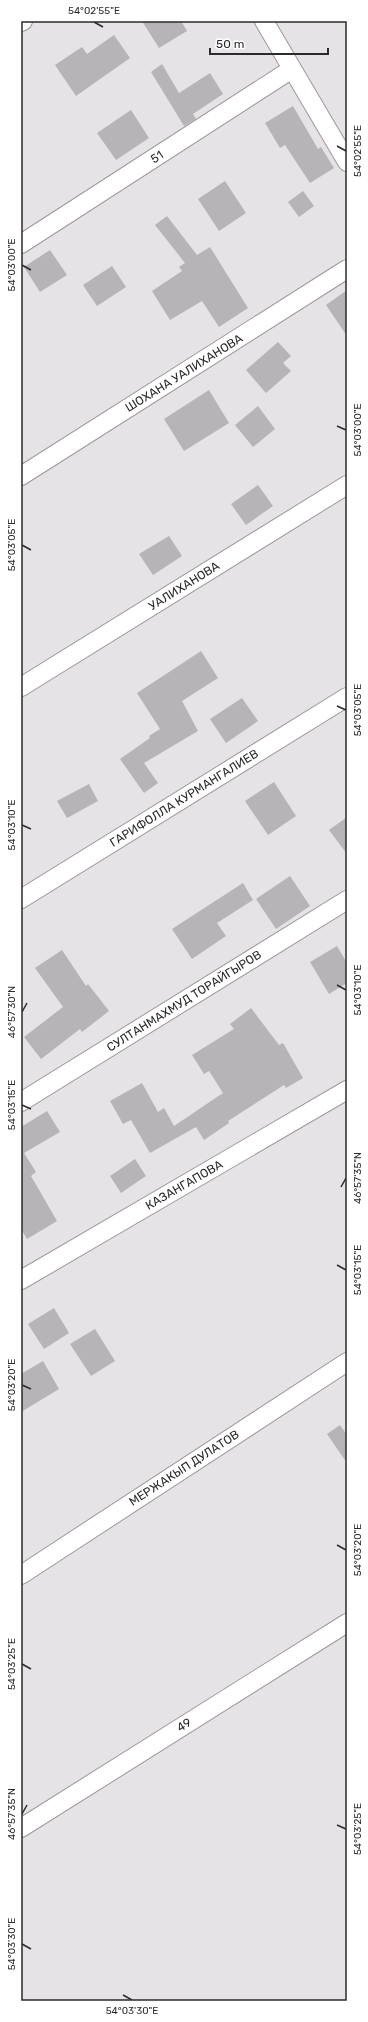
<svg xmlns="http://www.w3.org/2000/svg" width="368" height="2022" font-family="Rubik,sans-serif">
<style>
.building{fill:#b7b3b7}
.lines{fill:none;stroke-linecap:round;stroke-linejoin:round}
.minor-casing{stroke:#9c989c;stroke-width:20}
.minor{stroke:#fff;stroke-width:18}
.ticks{fill:none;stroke:#2c2a2c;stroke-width:1.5}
.labels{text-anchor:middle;stroke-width:3;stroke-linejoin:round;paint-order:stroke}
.street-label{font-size:12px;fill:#2c2a2c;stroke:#fff}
.neatline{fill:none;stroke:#2c2a2c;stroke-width:1.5}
.ticks-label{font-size:10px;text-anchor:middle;fill:#2c2a2c}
</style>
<rect width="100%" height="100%" fill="#e6e2e6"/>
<path class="building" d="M142,21H181L187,31L159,48Z
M114,35L130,58L76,96L55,65L82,47L87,54Z
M162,64L179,93L210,73L223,94L193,114L196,119L184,126L151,72Z
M293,106L318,149L321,147L334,168L310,183L285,145L280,148L265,123Z
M131,110L149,138L116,160L97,133Z
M225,181L246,213L219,231L198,199Z
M303,191L314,206L299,217L288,202Z
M167,216L197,255L210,247L248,308L219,327L202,301L170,320L152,291L182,271L179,267L185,263L155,225Z
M50,250L67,275L40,292L24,267Z
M112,266L126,287L97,306L83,285Z
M347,290V336L326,305Z
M278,342L291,356L283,363L291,371L266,393L246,370Z
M209,390L229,423L184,451L164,419Z
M258,406L275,429L253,447L235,425Z
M258,485L273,506L246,525L231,504Z
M169,536L182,556L153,575L139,554Z
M201,651L218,678L182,701L198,731L144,763L158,783L144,793L120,759L150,738L149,736L160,729L137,693Z
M242,698L258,721L226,743L210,719Z
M274,782L296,816L268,835L245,801Z
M89,784L98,801L67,818L57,801Z
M347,817V854L329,830Z
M290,876L310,906L276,929L256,899Z
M243,883L253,900L217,923L226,936L192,959L172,929Z
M337,946L347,963V983L329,994L310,962Z
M62,950L86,986L88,984L109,1011L82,1032L80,1029L41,1059L24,1037L63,1007L35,968Z
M251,1008L279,1045L283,1043L303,1078L286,1088L284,1085L228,1121L229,1123L204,1140L196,1127L150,1153L131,1120L123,1124L110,1101L142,1083L158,1112L164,1108L174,1126L223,1093L209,1071L204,1074L192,1055L234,1029L230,1024Z
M47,1111L60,1132L24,1153L36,1172L31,1176L57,1221L27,1239L21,1229V1127Z
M135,1159L146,1176L121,1193L110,1176Z
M54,1308L69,1333L44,1349L28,1324Z
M95,1329L115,1361L91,1376L70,1344Z
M43,1361L59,1389L21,1412V1374Z
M340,1425L347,1435V1463L327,1434Z"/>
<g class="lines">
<g class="minor-casing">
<path id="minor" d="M264,21L347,162
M21,22L23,21
M21,244L292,69
M21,476L347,269
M21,687L347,485
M21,899L347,697
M21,1102L347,900
M21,1280L347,1090
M21,1575L347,1362
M21,1828L347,1623"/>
</g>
<use href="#minor" class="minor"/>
</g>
<path class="ticks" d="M94,22L103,27M337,146L346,151M22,265L31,270M337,426L346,430M22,545L31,550M337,706L346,710M22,825L31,829M337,985L346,990M22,1012L27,1003M22,1105L31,1109M341,1187L346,1178M337,1265L346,1270M22,1385L31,1389M337,1545L346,1550M22,1664L31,1669M22,1814L27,1805M337,1825L346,1829M22,1944L31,1949M123,1995L132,2000"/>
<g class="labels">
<g class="street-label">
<text transform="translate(157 157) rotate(-33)" y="4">51</text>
<text transform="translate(184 373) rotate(-32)" y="4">ШОХАНА УАЛИХАНОВА</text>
<text transform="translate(184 586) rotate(-32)" y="4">УАЛИХАНОВА</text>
<text transform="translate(184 798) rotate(-32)" y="4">ГАРИФОЛЛА КУРМАНГАЛИЕВ</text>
<text transform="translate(184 1001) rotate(-32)" y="4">СУЛТАНМАХМУД ТОРАЙГЫРОВ</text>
<text transform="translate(184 1185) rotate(-30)" y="4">КАЗАНГАПОВА</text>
<text transform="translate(184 1468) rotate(-33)" y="4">МЕРЖАКЫП ДУЛАТОВ</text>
<text transform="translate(184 1725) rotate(-32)" y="4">49</text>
</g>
</g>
<rect width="368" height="2022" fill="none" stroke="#ffffff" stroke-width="44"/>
<path d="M210 48v6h118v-6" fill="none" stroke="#2c2a2c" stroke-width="2"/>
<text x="216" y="48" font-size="12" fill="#2c2a2c" stroke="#ffffff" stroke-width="3" paint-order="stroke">50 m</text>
<rect x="22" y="22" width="324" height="1978" class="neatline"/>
<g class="ticks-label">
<text x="94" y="14">54°02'55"E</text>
<text transform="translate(357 151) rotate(-90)" y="4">54°02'55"E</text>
<text transform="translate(11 265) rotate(-90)" y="4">54°03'00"E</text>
<text transform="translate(357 430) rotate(-90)" y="4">54°03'00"E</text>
<text transform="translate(11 545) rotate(-90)" y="4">54°03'05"E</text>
<text transform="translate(357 710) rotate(-90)" y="4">54°03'05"E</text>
<text transform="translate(11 825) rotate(-90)" y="4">54°03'10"E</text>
<text transform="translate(357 990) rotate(-90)" y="4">54°03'10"E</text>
<text transform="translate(11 1012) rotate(-90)" y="4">46°57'30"N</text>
<text transform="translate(11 1105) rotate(-90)" y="4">54°03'15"E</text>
<text transform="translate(357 1178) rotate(-90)" y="4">46°57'35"N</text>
<text transform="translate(357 1270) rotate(-90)" y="4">54°03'15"E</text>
<text transform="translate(11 1385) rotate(-90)" y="4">54°03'20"E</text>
<text transform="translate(357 1550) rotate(-90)" y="4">54°03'20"E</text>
<text transform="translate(11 1664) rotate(-90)" y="4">54°03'25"E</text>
<text transform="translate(11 1814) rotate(-90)" y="4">46°57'35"N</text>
<text transform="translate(357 1829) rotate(-90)" y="4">54°03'25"E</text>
<text transform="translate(11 1944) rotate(-90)" y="4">54°03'30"E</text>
<text x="132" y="2014">54°03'30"E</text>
</g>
</svg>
